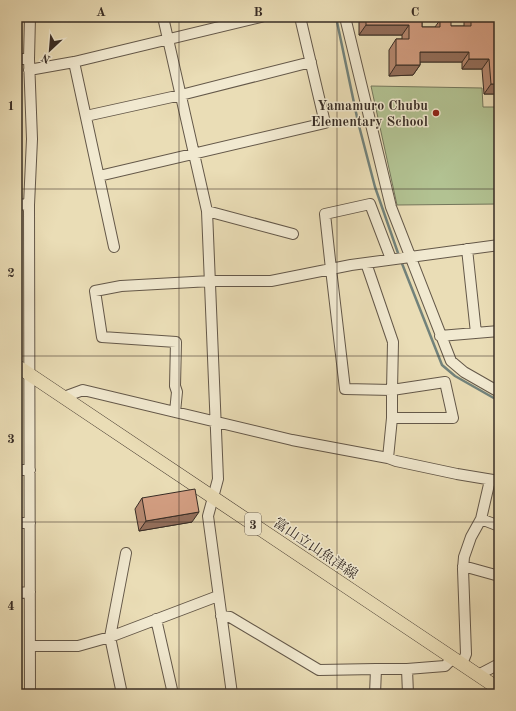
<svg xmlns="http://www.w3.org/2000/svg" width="516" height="711" font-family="'Old Standard TT','Noto Serif JP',serif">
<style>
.green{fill:#b2c292;stroke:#74775c}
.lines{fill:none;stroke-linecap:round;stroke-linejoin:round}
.stream{stroke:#72827b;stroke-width:2.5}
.minor-casing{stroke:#645849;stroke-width:12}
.major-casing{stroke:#372c25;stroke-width:14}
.minor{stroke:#f1e9d0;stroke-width:10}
.major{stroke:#eaddb6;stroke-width:13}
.wall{fill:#b68971;stroke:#372c25}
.shaded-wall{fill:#946f5c;stroke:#372c25}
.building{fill:#d49f83;stroke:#372c25}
.grid{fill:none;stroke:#372c25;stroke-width:1;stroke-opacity:0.55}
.poi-dot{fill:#8f2418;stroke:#f1e9d0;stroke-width:1.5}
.labels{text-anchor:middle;stroke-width:3;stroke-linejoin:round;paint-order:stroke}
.shield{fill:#f1e9d0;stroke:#6f6558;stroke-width:1}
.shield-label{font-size:13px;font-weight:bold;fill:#372c25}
.poi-label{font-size:14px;font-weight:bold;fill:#372c25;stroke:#f1e9d0;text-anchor:end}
.street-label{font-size:14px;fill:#372c25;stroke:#f1e9d0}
.neatline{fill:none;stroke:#372c25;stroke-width:1.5}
.grid-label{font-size:13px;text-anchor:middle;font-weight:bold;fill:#372c25}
</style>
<rect width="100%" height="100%" fill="#eaddb6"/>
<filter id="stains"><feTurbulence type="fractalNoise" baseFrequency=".005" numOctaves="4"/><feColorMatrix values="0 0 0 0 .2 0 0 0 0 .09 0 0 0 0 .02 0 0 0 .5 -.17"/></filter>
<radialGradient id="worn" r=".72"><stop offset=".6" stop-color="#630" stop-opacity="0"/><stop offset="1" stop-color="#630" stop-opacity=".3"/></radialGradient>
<path class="green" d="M371,86L482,88L483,107H499V204L397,205Z"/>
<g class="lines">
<path class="stream" d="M336,17L358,122L375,187L399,256
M401,261L442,365L455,376L499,401
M498,661L496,649L499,630
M495,682L499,673
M491,694L493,689"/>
<g class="minor-casing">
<path id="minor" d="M30,17L29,59L32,139L29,205L30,694
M163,17L207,211L218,479L208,516L232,694
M345,17L391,207L451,361L464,372L499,392
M17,59H29
M74,62L114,247
M29,70L74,62L261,17
M86,116L181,95L311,62
M99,176L325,123L300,17
M17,204L29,205
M207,211L293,234
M467,249L476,333
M366,263L393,342L392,390L445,382L453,418H392
M440,336L499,331
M64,397L83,390L292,440L388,458L396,461L457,474L499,481
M175,412L177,392L175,386L176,342L102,337L95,291L121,286L211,281H271L331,269L325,214L370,204L391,259
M388,458L392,418V390L345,389L331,269L351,265L499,245
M17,470H30
M481,519L499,526
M17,523H30
M463,566L499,576
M17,593L30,592
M221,616L230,617L319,670L376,669L375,694
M156,619L173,694
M30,646H78L110,637L218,596
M462,664L466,654L463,569L464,557L471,537L481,519L490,480
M376,669H407L408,694
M407,669L445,666L453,658
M478,675L499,664
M122,694L110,637L126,553"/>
</g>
<g class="major-casing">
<path id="major" d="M17,366L499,689"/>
</g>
<use href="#minor" class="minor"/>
<use href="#major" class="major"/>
</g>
<path class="wall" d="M359,17H422V27H435L440,20L451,26H464V18L465,17H499V94H484L482,69H462V62H420V65L413,75L389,76V50L396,39H402V35H359Z
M142,498L192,522L139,531L135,509Z"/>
<path class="shaded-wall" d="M366,25H409L402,35H359Z
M420,52H469L462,62H413Z
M469,59H489L482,69H462Z
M396,65H420L413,75L389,76Z
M491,84H499V94H484Z
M199,512L192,522L139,531L146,521Z"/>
<path class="building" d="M366,17H422V27H440V20L451,19V26H471V17H499V84H491L489,59H469V52H420V65H396V39H409V25H366Z
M195,489L199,512L146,521L142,498Z"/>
<path class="grid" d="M179,17V694M337,17V694M17,189H499M17,356H499M17,522H499"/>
<circle class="poi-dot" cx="436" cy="113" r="4"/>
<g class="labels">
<rect class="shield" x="245" y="513" width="16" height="22" rx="3"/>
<g class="shield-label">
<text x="253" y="529">3</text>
</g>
<g class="poi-label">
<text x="428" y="110">Yamamuro Chubu<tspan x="428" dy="16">Elementary School</tspan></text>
</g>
<g class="street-label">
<text transform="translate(316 548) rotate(34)" y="5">富山立山魚津線</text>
</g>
</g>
<rect width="516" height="711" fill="none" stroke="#eaddb6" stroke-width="44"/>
<g transform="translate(50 50) rotate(206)" stroke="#f1e9d0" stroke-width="3" paint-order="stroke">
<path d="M0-3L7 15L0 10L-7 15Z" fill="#372c25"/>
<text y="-6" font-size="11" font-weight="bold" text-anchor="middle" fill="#372c25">N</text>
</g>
<rect x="22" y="22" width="472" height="667" class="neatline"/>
<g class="grid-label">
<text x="101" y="16">A</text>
<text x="258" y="16">B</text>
<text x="415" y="16">C</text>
<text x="11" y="110">1</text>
<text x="11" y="277">2</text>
<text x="11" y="443">3</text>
<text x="11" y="610">4</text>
</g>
<rect width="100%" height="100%" filter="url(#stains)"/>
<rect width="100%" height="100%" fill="url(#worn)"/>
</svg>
